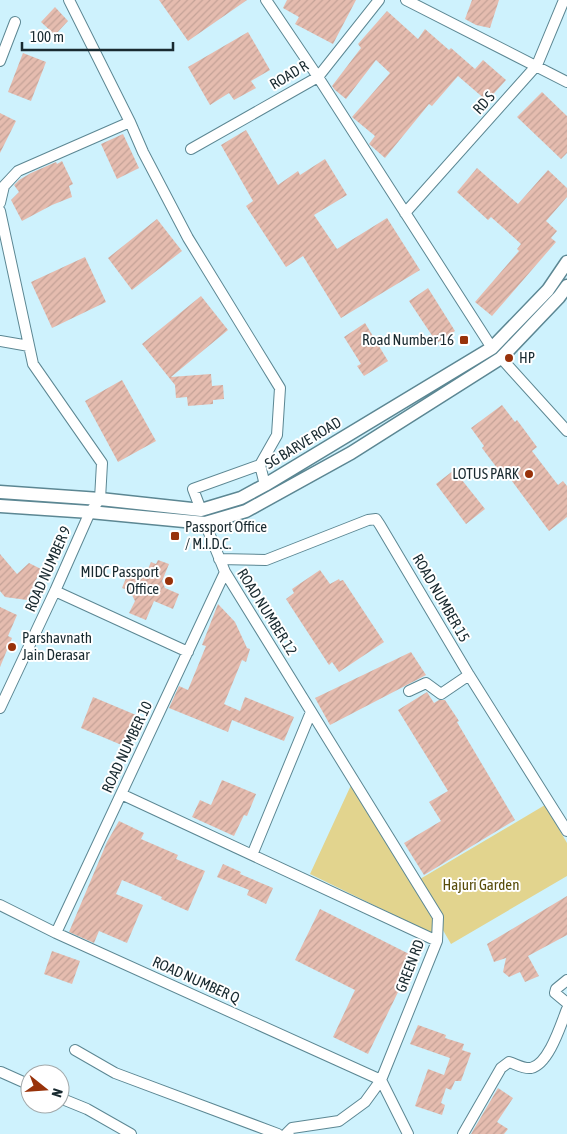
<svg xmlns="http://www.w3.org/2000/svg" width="567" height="1134" font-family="'Asap Condensed',sans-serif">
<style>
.park{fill:#e2d48e}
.building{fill:url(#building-hatch)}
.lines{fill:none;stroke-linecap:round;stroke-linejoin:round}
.minor-casing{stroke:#5c8793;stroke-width:12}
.major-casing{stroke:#5c8793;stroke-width:15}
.minor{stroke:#fff;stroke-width:10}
.major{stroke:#fff;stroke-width:12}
.poi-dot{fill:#98320a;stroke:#fff;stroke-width:2}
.labels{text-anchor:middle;stroke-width:4;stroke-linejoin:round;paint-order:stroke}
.street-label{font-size:15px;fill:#192a30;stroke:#fff}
.poi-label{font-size:15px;fill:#192a30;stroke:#fff;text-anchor:end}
.park-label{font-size:15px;fill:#574b09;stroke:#fff}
</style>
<defs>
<pattern id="building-hatch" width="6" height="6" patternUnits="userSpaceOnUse" patternTransform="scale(1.25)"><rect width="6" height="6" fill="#e5bcaf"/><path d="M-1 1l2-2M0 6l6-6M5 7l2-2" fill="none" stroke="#c4a297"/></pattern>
</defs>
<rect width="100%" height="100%" fill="#cef2fd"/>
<path class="park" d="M352,783L414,886L434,922L433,934L310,874Z
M545,805L567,843V876L451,944L415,882Z"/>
<path class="building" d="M159,0H247L188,41Z
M287,0H356L333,44L295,24L299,17L283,8Z
M472,0H499L490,28L476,25L465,19Z
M55,7L68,21L55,35L41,22Z
M387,11L418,39L425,29L449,50L451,48L475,69L483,60L506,80L487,101L458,76L432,106L429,104L385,158L369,144L375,136L352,117L390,73L376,60L346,99L335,90L332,86L361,48L358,44Z
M248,32L270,70L251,81L256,88L234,100L229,93L210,105L188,67Z
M23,53L46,62L31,101L8,92Z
M542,92L567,116V153L561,159L517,117Z
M0,113L16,121L0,153Z
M246,130L278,185L298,171L300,175L325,159L347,195L314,215L337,249L387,218L420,270L341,318L303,256L286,267L246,206L253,201L221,145Z
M123,134L139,168L117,179L101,144Z
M62,161L73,184L69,186L72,197L52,205L22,221L11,200L19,192L14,185L19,180L31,173L56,162L57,164Z
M477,168L518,204L548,170L567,188V197L546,221L557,231L551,238L556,242L492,316L475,302L519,251L517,249L521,244L491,217L488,220L457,192Z
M157,219L182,251L132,290L108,258Z
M85,257L106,302L52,328L31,282Z
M428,288L455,331L437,343L409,301Z
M201,296L228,330L171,377L211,374L212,386L223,385L224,399L213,400V404L188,406L187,397L176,398L175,385L142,344Z
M365,323L388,361L364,376L357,366L361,364L344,337Z
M122,380L156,441L118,462L85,401Z
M502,405L515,422L517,420L537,447L532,451L558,485L563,481L567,486V517L549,531L506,473L503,476L482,448L484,446L471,428Z
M454,470L485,509L466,524L436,484Z
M0,554L17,574L29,563L41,569L27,600L5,597L0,591Z
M158,560L169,564L162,581L165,588L179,594L173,609L154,601L146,620L129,613L135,601L130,591L122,588L128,573L137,576L147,571L151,562L156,564Z
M320,570L330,584L339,579L340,581L343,580L384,642L339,672L332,662L329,665L286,599L294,593L292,589Z
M218,604L235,622L247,648L250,649L246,662L242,660L224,704L240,711L245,697L294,717L284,741L232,720L228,732L169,708L179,686L188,690L206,646L202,645Z
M0,607L17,615L8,636L12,638L0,667Z
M411,652L426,675L330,725L315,698Z
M427,692L434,703L439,700H445L459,721L457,722L515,820L424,875L404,843L441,821L429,802L448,791L398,710Z
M93,697L136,715L124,746L81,728Z
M222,780L256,794L247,816L244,815L234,836L192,817L200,800L211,805Z
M119,821L144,833L141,839L178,855L176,859L205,871L188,911L161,899L162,897L122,880L116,894L143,905L127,943L99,931L94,943L69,932L107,842Z
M223,864L241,872L240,874L273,888L266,904L247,895L249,890L217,877Z
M567,896V935L528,956L539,976L525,982L520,972L509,977L503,972L506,958L494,962L487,944Z
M320,909L415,957L368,1054L333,1037L355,990L295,960Z
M52,951L80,961L72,984L44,974Z
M418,1025L446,1035L445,1038L464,1044L462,1050L471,1053L461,1081H455L451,1090L446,1088L441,1103L445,1105L442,1115L415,1106L428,1069L444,1075L450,1058L410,1044Z
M498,1088L513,1098L497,1122L508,1129L504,1134H471Z"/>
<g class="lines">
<g class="minor-casing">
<path id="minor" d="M69,0L130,122L143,152L188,238L280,388L277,435L260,465L193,489L201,510
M266,0L318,77L492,348
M406,0L567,82
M0,61L15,22
M191,149L318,77L379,0
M0,203L4,186L18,171L130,122
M0,211L33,364L102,463L100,499L90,512L55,591L0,708
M405,213L537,65L564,0
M0,341L29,346
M501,358L567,431
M260,465L265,485
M205,523L225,572L438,917L437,941L381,1080L408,1134
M219,559L266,560L368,520L376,519L380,525L469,675L567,831
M55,591L188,652
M409,691L426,683L441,694L469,675
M121,794L437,941
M252,855L311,712
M0,905L56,933L381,1080L365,1102L339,1121L292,1128L286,1134
M56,933L225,572
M567,980L556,989L555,993L567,1003
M75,1050L115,1073L278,1134
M1,1072L30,1085
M60,1098L87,1109L131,1134
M463,1134L501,1068L509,1062C516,1064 523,1069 531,1068C549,1064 561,1024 567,1009"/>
</g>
<g class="major-casing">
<path id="major" d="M0,492L100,499L201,510L241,498L265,485L492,348L548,290L567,262
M0,506L90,512L205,523L246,511L351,453L501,358L559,297L567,286"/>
</g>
<use href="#minor" class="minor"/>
<use href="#major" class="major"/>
</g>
<g class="poi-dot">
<rect x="459" y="335" width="10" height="10" rx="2.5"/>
<circle cx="509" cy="358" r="5"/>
<circle cx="529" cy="474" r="5"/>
<rect x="170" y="531" width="10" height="10" rx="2.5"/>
<circle cx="169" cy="581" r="5"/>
<circle cx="12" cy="647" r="5"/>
</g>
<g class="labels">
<g class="street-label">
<text transform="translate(289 75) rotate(-31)" y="5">ROAD R</text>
<text transform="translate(484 103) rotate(-48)" y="5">RD S</text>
<text transform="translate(303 443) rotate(-31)" y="5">SG BARVE ROAD</text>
<text transform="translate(48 569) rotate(-66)" y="5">ROAD NUMBER 9</text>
<text transform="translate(441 598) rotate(60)" y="5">ROAD NUMBER 15</text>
<text transform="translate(267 612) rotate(58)" y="5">ROAD NUMBER 12</text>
<text transform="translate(127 747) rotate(-65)" y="5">ROAD NUMBER 10</text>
<text transform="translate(410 966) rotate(-69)" y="5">GREEN RD</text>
<text transform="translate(196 980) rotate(24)" y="5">ROAD NUMBER Q</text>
</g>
<g class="poi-label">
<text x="454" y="345">Road Number 16</text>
<text x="519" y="363" text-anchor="start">HP</text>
<text x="519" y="479">LOTUS PARK</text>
<text x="185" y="532" text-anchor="start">Passport Office<tspan x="185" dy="17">/ M.I.D.C.</tspan></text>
<text x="159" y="577">MIDC Passport<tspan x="159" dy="17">Office</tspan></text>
<text x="22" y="643" text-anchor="start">Parshavnath<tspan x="22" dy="17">Jain Derasar</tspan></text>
</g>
<g class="park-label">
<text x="481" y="890">Hajuri Garden</text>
</g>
</g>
<g transform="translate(45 1089) rotate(107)"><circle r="24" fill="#ffffff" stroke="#a3aaac"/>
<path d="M0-4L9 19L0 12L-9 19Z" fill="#98320a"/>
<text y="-8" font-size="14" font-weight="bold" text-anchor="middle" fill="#192a30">N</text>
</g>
<path d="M22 42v8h151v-8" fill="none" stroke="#192a30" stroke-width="2.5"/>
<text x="30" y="42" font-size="15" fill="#192a30" stroke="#ffffff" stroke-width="4" paint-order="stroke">100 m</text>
</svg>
